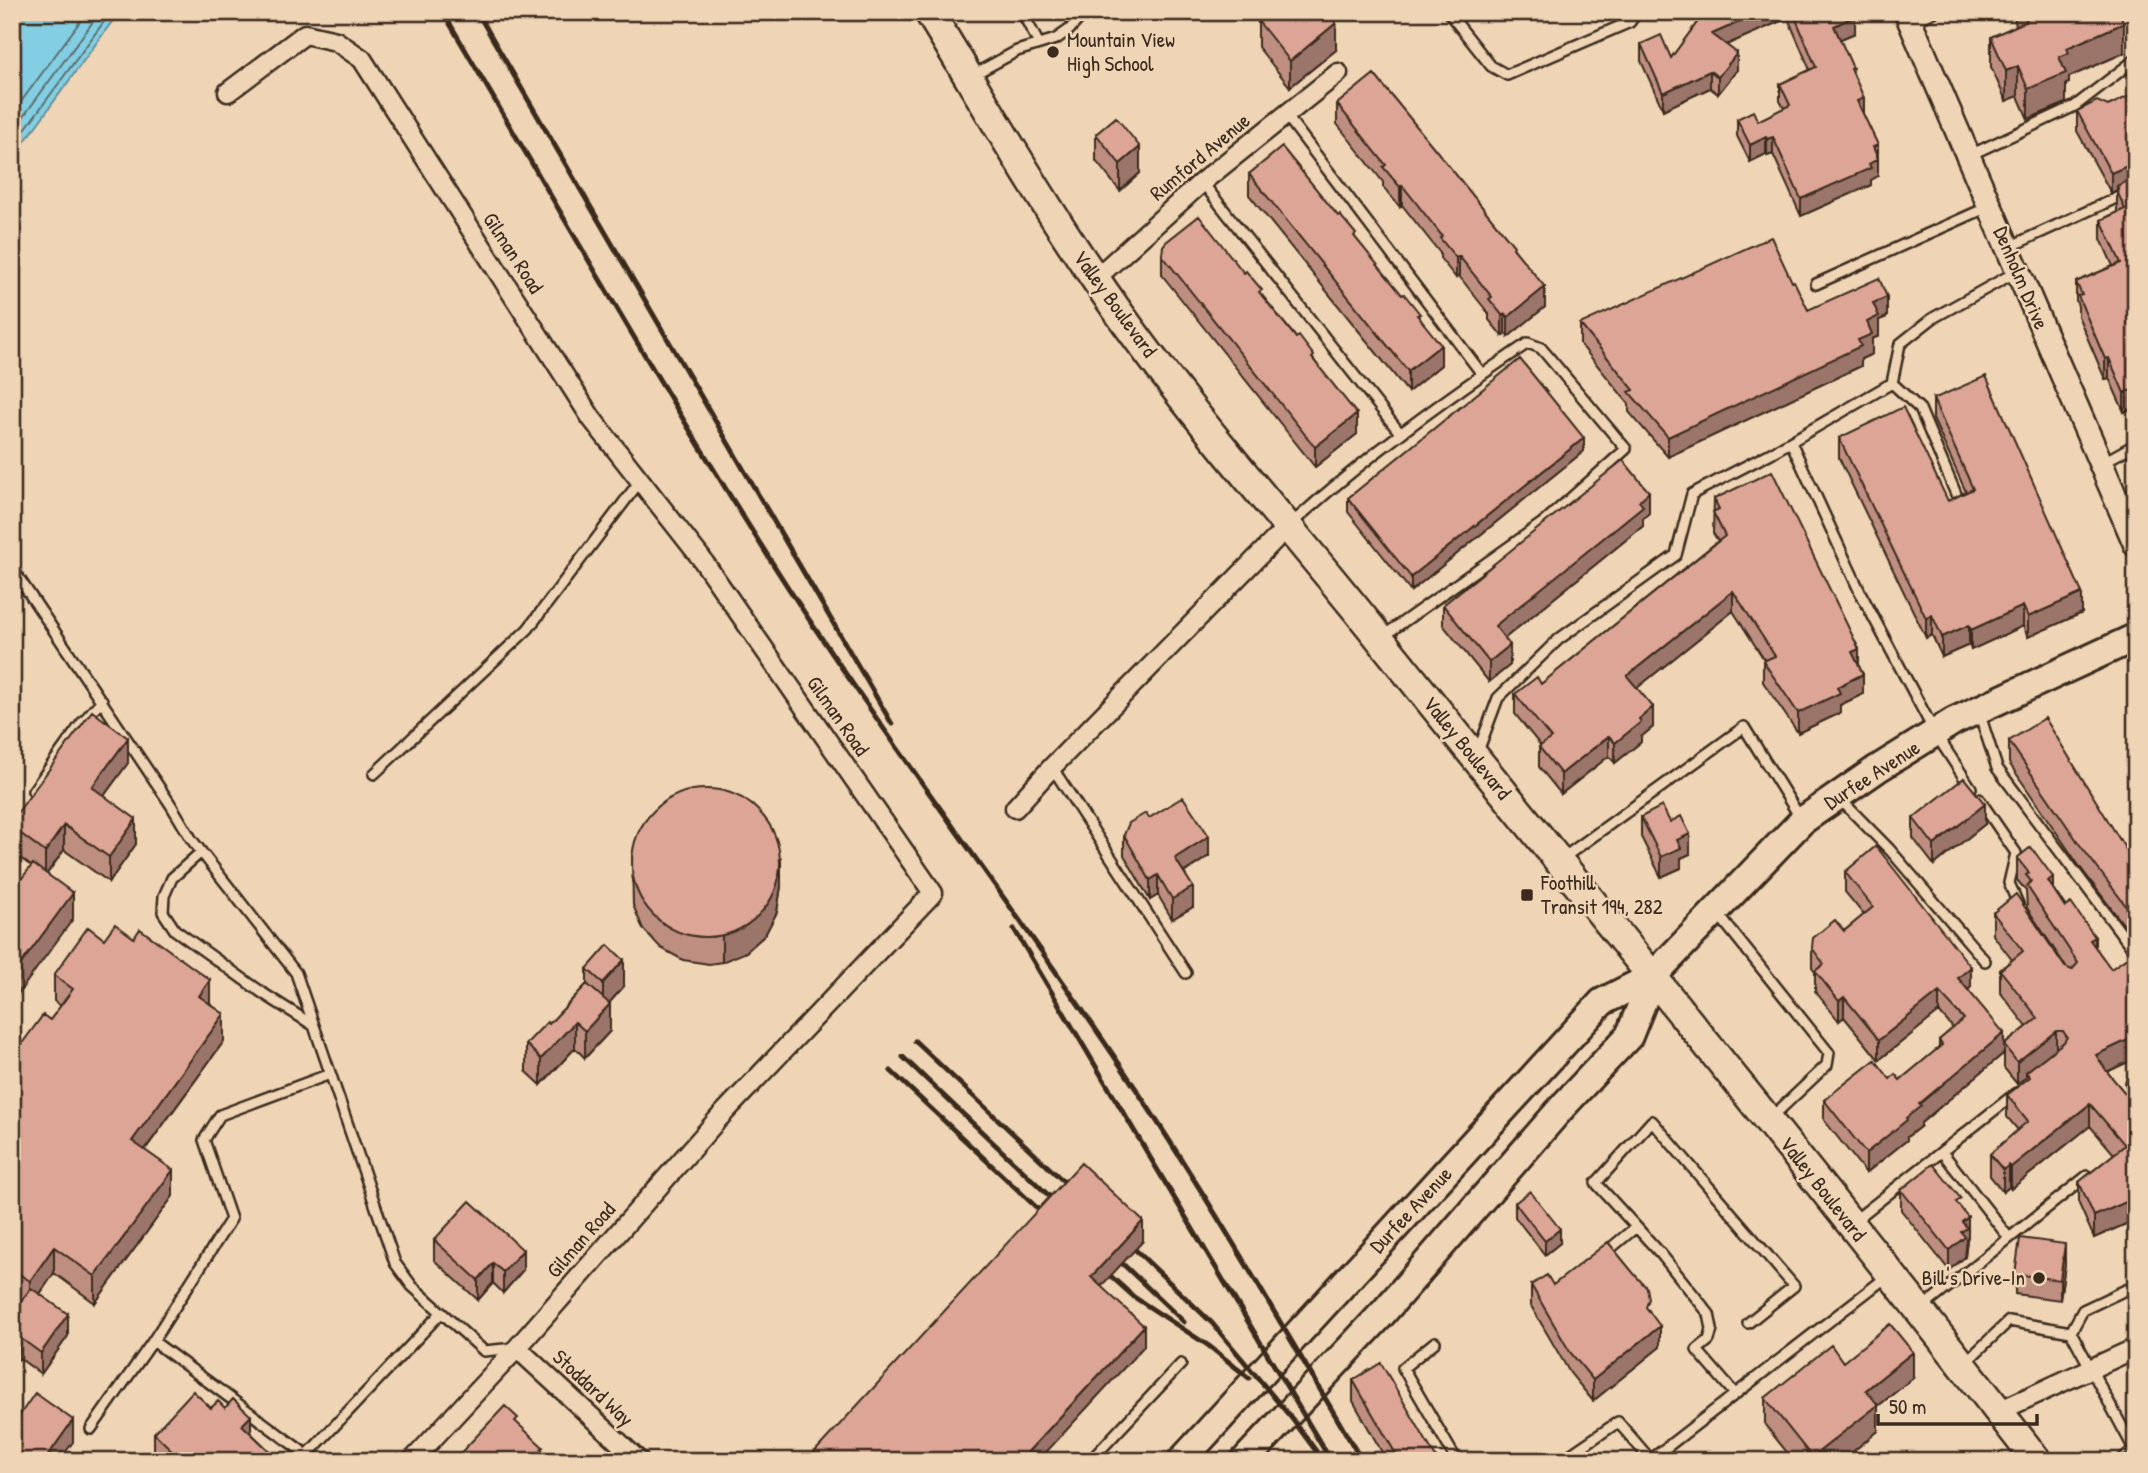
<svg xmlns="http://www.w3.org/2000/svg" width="2148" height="1473" font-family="'Patrick Hand',sans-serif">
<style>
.water{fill:#83cee2;stroke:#668c94;stroke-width:2}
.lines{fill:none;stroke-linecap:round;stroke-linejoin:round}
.shore{stroke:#586c6c;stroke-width:2}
.service-casing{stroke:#3b2a1e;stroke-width:14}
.minor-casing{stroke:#3b2a1e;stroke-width:23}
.tertiary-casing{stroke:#3b2a1e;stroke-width:28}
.secondary-casing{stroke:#3b2a1e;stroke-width:32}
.primary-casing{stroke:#3b2a1e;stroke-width:33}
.service{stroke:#efd5b6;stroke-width:9}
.minor{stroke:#efd5b6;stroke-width:18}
.tertiary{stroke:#efd5b6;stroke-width:23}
.secondary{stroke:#efd5b6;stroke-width:26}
.primary{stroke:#efd5b6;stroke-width:28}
.rail{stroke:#3b2a1e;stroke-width:5}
.wall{fill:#be8e81;stroke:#3b2a1e;stroke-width:2}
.shaded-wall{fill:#9b7469;stroke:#3b2a1e;stroke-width:2}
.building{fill:#dda596;stroke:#3b2a1e;stroke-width:2}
.poi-dot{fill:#3b2a1e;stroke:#efd5b6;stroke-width:2.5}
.labels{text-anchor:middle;stroke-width:5;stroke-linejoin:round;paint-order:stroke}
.poi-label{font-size:21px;fill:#3b2a1e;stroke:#efd5b6;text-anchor:start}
.street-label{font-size:21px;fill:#3b2a1e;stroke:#efd5b6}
</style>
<rect width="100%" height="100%" fill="#efd5b6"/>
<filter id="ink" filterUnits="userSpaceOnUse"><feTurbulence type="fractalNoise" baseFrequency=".0143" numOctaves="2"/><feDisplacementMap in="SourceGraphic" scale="14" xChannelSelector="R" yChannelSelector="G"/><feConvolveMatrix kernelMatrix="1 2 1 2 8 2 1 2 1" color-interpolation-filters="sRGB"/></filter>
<g filter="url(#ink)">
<path class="water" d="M12,12H119L12,159Z"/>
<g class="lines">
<path class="shore" d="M12,114L87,12
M12,132L100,12
M12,147L111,12"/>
<g class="service-casing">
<path id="service" d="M1022,12L1039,44
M1448,12L1491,66L1507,75L1630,22L1637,12
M1913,22L1934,12
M971,76L1017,51L1056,39L1069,30L1085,12
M1286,115L1482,374
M1970,155L2075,106L2136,59
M1202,182L1400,433
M2009,247L2136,189
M1816,284L1988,207
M1892,383L1900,344L1933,318L2016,272
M1791,442L1860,592L1935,733L1971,788
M2102,463L2136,444
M1290,525C1365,457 1444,400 1528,343L1541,348L1626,449L1544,522L1382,637
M12,568L171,805L192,840L296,973L395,1263L412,1286L484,1351L515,1348
M1979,712L1997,768L2136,953
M1477,754L1498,698L1559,639L1676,555L1692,494L1771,453L1892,383L1920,409L1956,494
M1052,767L1186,973
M374,774L528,629L640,481
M33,791L81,724L102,700
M1839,798L1890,850L1985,961
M1979,799L2016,853L2009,883L2018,904
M201,852L172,878L164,896L163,912L175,930L264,994L313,1025
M1563,858L1744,727L1801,819
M1718,914L1829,1053L1827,1065L1772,1117
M2136,1078L2131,1083L2136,1089
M1942,1152L2009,1238
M1854,1221L2016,1093
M1605,1253L1636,1227
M1923,1307L2087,1176
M2071,1332L2134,1449L2120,1461
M153,1341L231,1219L204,1140L220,1115L330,1074
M1435,1342L1403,1368L1457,1461
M1966,1362L2009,1321L2071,1332L2083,1310L2136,1285
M1735,1394L1697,1350L1709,1340L1712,1329L1709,1314L1661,1254L1596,1183L1652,1121L1794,1286L1748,1323
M91,1429L153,1341L307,1455L441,1313
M1090,1461L1181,1364
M1561,1461L1618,1422L1650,1459
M1649,1461L1889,1275"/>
</g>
<g class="minor-casing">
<path id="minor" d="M228,92L305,34L336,41L362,59L592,419L701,558L933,893L718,1119L517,1348L412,1461
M1095,279L1202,182L1338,73
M1015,808L1052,767L1287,527
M517,1348L639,1461
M1999,1411L2136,1348"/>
</g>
<g class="tertiary-casing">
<path id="tertiary" d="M1906,12L2136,545"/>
</g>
<g class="secondary-casing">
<path id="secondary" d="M1181,1461L1602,1002L1653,976L1802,821L1877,769L1954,721L2136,637
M1244,1461L1383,1313L1564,1105L1629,1036L1653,976"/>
</g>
<g class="primary-casing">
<path id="primary" d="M929,12C984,101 1035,192 1094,277C1181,406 1287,522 1384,644C1602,916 1824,1185 2037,1461"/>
</g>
<use href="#service" class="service"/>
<use href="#minor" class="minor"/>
<use href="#tertiary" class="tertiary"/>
<use href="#secondary" class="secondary"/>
<use href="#primary" class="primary"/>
<path class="rail" d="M443,12C557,205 668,401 789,589C896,753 1015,908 1124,1071C1209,1198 1285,1330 1362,1461
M477,12L892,724
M1014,929L1331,1461
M915,1041L1078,1195
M903,1057L1064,1210
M891,1071L1052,1222
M1121,1236L1212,1323L1293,1420L1316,1451
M1108,1250L1184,1322
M1095,1262L1134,1297L1209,1346L1249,1378"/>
</g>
<path class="wall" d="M1696,12H1854L1855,33L1840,39L1853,74L1863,115L1878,157V176L1871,180V185L1801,216L1773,154L1767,156L1766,154L1750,162L1737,136V119L1758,121L1784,108L1780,101V84L1810,70L1788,18L1726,45L1737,70L1718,94L1710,88L1663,110L1641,61V44L1671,58L1699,20Z
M2014,12H2119L2124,53L2069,77V83L2066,84V103L2028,119L2018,96L2006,101L1991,67V37L2016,26L2015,21Z
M1258,21L1336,50L1290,87L1258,47Z
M2136,93V408L2124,412L2109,378L2105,379L2078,316V306L2076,301V282L2113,266L2101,239V220L2117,212V190L2111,193L2077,131V111L2108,106Z
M1337,104L1514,249L1545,307L1508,337L1505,333L1502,336L1489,320V314L1459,276L1456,278L1440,258V253L1402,205L1400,207L1383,187V182L1337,124Z
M1096,134L1140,173L1120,191L1096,161Z
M1249,174L1356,239L1420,318L1441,365L1408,392L1249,195Z
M1162,255L1262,295L1314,360L1357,434L1315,467L1162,275Z
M1792,282L1808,310L1887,317L1879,320V336L1872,339V354L1861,359V366L1668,457L1629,412V404L1580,344V324Z
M1933,399L2082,613L2028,637L2023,626L1971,650L1969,645L1942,657L1932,635L1926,638L1839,458V438L1948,501L1966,492L1933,419Z
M1584,451L1411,591L1348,512V498Z
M1714,499L1859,665L1863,694L1840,705V713L1798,733L1763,682V661H1765L1733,611L1637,688L1653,727L1641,737V742L1615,763L1609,756L1561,794L1539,767V747L1541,746L1515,714V694L1541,684L1718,541L1713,533Z
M1649,513L1643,518V526L1505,638L1510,665L1489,682L1443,625V605Z
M2009,741L2136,866V941L2080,867L2009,763Z
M128,763L104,796L136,844L109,882L64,850L47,874L73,919L31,866L12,852V820Z
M1641,817L1670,822L1690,854L1681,858V868L1661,877L1641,837Z
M1149,818L1209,856L1184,873L1193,907L1172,919L1158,895L1150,900L1124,855V835Z
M1913,818L1985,824L1934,865L1913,838Z
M632,853L781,886L777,912L765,935L746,952L722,962L709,964L683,960L661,948L643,929L633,905Z
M2017,858L2053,889L2111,969L2136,952V1063L2134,1059L2107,1072L2136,1106V1222L2135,1220L2094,1238L2079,1204V1182L2114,1154L2090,1126L2011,1189L2009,1187L2003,1192L1990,1176V1154L2018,1130L2007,1117V1095L2026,1080V1077L2017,1084L2004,1068V1045L2027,1027L2000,992V970L2012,960L1993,935V913L2066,967L2027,908L2026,891L2017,880Z
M1845,872L1971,987L1968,990L2004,1053L1921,1123V1126L1907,1137V1140L1866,1173L1824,1120V1100L1890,1079L1900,1080L1939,1048V1040L1953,1028L1939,1012L1879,1060L1844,1017L1839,1021L1815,991V972L1812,968V948L1844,931L1864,915L1845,892Z
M104,939L210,1004L224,1041L145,1150L173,1196L95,1303L54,1273L40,1294L68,1336L41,1374L19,1358L12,1367V1313L21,1302L12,1295V1057L50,1020L61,1006L54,1001V975Z
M587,969L624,986L609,1003L610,1031L585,1058L575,1048L541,1085L526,1071V1044L549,1024L587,984Z
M1901,1190L1961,1208L1968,1237L1967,1239L1965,1257L1949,1270L1901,1210Z
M1515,1203L1560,1243L1545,1255L1515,1217Z
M434,1240L523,1270L503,1293L493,1283L478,1300L434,1260Z
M2065,1264L2060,1300L2015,1294V1274Z
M1531,1285H1553L1649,1310L1660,1347L1593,1401L1570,1373L1531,1306Z
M1843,1362L1913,1378L1878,1406V1431L1841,1461H1794L1765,1425V1398Z
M1353,1380L1438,1461H1387L1353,1401Z
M211,1408L251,1433L280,1461H162L154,1453V1433Z"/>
<path class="shaded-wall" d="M1762,12H1788V18L1712,51V34Z
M1855,16V33L1834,42V26Z
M1336,23V50L1290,87V61Z
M2124,23V53L2069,77V83L2066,84V103L2028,119V89L2067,48Z
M1737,53V70L1718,94V77Z
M2018,66V96L2006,101V71Z
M1710,71V88L1663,110V93Z
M1864,98V114L1857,118V101Z
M1766,137V154L1750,162V145Z
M1773,137V154L1767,156V139Z
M1878,145V176L1871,180V185L1801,216V199L1869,164L1873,147Z
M1140,147V173L1120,191V164Z
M2134,163V182L2117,186V190L2111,193V173Z
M1402,185V205L1400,207V187Z
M1459,256V276L1456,278V258Z
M1545,287V307L1508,337V317Z
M1887,297V317L1879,320V336L1872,339V354L1861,359V366L1668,457V437L1858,340L1873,303Z
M1505,313V333L1502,336V315Z
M1441,345V365L1408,392V371Z
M2109,358V378L2105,379V359Z
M2136,388V408L2124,412V393Z
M1357,414V434L1315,467V447Z
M1584,438V451L1411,591V577Z
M1649,492V513L1643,518V526L1495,646V626Z
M1733,591V611L1627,696V676Z
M2082,593V613L2028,637V617Z
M2023,606V626L1971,650V630Z
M1932,615V635L1926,638V618Z
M1969,625V645L1942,657V637Z
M1510,645V665L1489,682V662Z
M1859,649V669L1852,652Z
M1863,674V694L1840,705V713L1798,733V713L1837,687Z
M1653,707V727L1641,737V742L1615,763V743L1639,719Z
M1609,736V756L1561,794V774Z
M128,738V763L92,812V787Z
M1985,804V824L1934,865V845Z
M136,819V844L109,882V857Z
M64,825V850L45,876V852Z
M1690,834V854L1681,858V868L1661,877V857L1677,840Z
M1209,836V856L1175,878V858Z
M781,860V886L777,912L765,935L746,952L722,962V936Z
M1158,875V895L1150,900V880Z
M2053,877V899L2048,881Z
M1193,887V907L1172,919V899Z
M73,893V919L12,1002V976Z
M2095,937V959L2090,940Z
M624,960V986L603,1010V983Z
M1971,967V987L1958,998V978Z
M210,980V1007L199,996Z
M1939,992V1012L1879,1060V1040Z
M1844,997V1017L1839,1021V1001Z
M610,1004V1031L585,1058V1031Z
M224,1014V1041L132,1167V1141Z
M575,1022V1048L541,1085V1059Z
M2056,1031V1053L2026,1072V1077L2017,1084V1062Z
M2004,1033V1053L1921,1123V1126L1907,1137V1140L1866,1173V1153L1906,1118L1919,1104Z
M2134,1037V1059L2096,1077V1055Z
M2090,1104V1126L2011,1189V1167Z
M2009,1165V1187L2003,1192V1170Z
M173,1170V1196L95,1303V1276Z
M2135,1198V1220L2094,1238V1216Z
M1968,1217V1237L1967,1239L1965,1257L1949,1270V1250L1962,1222Z
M1143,1221V1241L1091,1297V1277Z
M1560,1229V1243L1545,1255V1241Z
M2065,1244V1264L2060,1300V1280Z
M54,1247V1273L30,1308V1281Z
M523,1250V1270L503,1293V1272Z
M493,1263V1283L478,1300V1280Z
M68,1314V1336L41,1374V1353Z
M1144,1326V1346L1038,1461H1024V1456Z
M1660,1326V1347L1593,1401V1380Z
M19,1337V1358L12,1367V1345Z
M1913,1352V1378L1878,1406V1431L1841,1461H1812V1457L1866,1390Z
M251,1416V1436L242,1425Z
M73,1420V1442L59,1461H44Z"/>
<path class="building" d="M1269,12H1327L1336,23L1290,61L1258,21Z
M1703,12H1762L1712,34L1737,53L1718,77L1710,71L1663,93L1641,44L1661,35L1671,58L1704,13Z
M1793,12H1854L1855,16L1834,26L1853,68L1851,69L1864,98L1857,101L1878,145L1873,147L1878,159L1869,164L1871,168L1801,199L1773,137L1767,139L1766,137L1750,145L1737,119L1753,111L1758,121L1790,105L1780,84L1816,67Z
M2023,12H2119L2124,23L2067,48L2069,53L2059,57L2066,73L2028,89L2018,66L2006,71L1991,37L2027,21Z
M1374,74L1514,246L1513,248L1545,287L1508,317L1505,313L1502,315L1489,299L1492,297L1459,256L1456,258L1440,238L1442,236L1402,185L1400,187L1383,167L1386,165L1337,104Z
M2136,93V163H2134L2111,173L2077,111L2097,101L2108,106Z
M1116,117L1140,147L1120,164L1096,134Z
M1282,147L1338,216L1340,215L1356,234L1354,236L1402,295L1404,294L1420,314L1417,315L1441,345L1408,371L1249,174Z
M2136,177V388L2124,393L2109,358L2105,359L2078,296L2082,295L2076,282L2121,263L2101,220L2125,209L2117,191L2119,190L2117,186Z
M1199,216L1244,273L1246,271L1262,290L1259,292L1296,338L1299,336L1314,356L1312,358L1357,414L1315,447L1162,255L1163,246L1166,242Z
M1771,237L1792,282L1794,281L1808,310L1879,278L1887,297L1873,303L1879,316L1867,322L1872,334L1858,340L1861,346L1668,437L1629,392L1634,390L1580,324Z
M1520,359L1584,438L1411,577L1348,498Z
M1986,376L2082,593L2028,617L2023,606L1971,630L1969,625L1942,637L1932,615L1926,618L1839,438L1903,407L1948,501L1973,489L1933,399Z
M1623,460L1649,492L1639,501L1643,506L1495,626L1510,645L1489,662L1443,605Z
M1772,471L1859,649L1852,652L1863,674L1837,687L1840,693L1798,713L1763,661L1775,656L1733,591L1627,676L1653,707L1639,719L1641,722L1615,743L1609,736L1561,774L1539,747L1551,738L1515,694L1537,677L1541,684L1725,536L1713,512L1719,509L1714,499Z
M92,711L128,738L92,787L136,819L109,857L64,825L45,852L12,827V820Z
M2045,718L2136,866V919L2080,845L2009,741Z
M1964,778L1985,804L1934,845L1913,818Z
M632 863a74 74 0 1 1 148 0a74 74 0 1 1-148 0Z
M1183,797L1209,836L1175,858L1193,887L1172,899L1158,875L1150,880L1124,835L1129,823L1146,813L1149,818Z
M1662,806L1670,822L1681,816L1690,834L1677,840L1681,848L1661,857L1641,817Z
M1876,846L1971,967L1958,978L2004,1033L1919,1104L1921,1106L1906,1118L1907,1120L1866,1153L1824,1100L1875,1060L1890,1079L1895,1074L1900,1080L1942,1045L1939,1040L1964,1019L1939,992L1879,1040L1844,997L1839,1001L1815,971L1824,964L1812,948L1813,938L1835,920L1844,931L1873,907L1845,872Z
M2031,847L2053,877L2048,881L2065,907L2071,903L2095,937L2090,940L2111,969L2136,952V1041L2134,1037L2096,1055L2108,1073L2136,1106V1200L2135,1198L2094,1216L2079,1182L2125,1145L2090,1104L2011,1167L2009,1165L2003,1170L1990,1154L2028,1121L2007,1095L2030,1077L2026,1072L2064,1042L2067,1037L2063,1031H2056L2017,1062L2004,1045L2038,1018L2000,970L2023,951L1993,913L2016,894L2065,967L2072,970L2078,963L2027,886L2031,881L2026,875L2029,873L2017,858Z
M33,864L73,893L12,976V891Z
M115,924L134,938L140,929L210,980L199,996L224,1014L132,1141L173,1170L95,1276L54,1247L30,1281L12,1269V1057L43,1015L50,1020L73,989L54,975L88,927L104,939Z
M608,945L624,960L603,983L587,969Z
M587,984L610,1004L585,1031L575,1022L541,1059L526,1044L547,1022L549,1024Z
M1081,1163L1143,1221L1091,1277L1144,1326L1024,1456L1030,1461H806Z
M1933,1164L1961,1199L1956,1202L1968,1217L1962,1222L1967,1228L1961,1232L1965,1237L1949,1250L1901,1190Z
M1530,1191L1560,1229L1545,1241L1515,1203Z
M470,1201L523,1250L503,1272L493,1263L478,1280L434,1240Z
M2020,1238L2065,1244L2060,1280L2015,1274Z
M1608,1242L1635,1275L1647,1288L1649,1299L1646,1307L1660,1326L1593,1380L1570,1352L1531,1285L1547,1275L1553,1285Z
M31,1288L68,1314L41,1353L19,1337L12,1345V1313Z
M1890,1324L1913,1352L1866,1390L1878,1405L1812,1457L1765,1398L1831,1345L1843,1362Z
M1381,1363L1438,1461H1400L1353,1380Z
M193,1391L211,1408L218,1401L225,1408L233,1399L251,1416L242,1425L280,1461H183L154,1433Z
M35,1393L73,1420L44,1461H12V1426Z
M505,1406L518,1418L515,1421L543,1447L541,1449L554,1461H453Z
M2136,1450V1461H2118L2116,1459Z
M443,1453L451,1461H435Z
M1708,1455L1713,1461H1702Z"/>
</g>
<g class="poi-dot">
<circle cx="1053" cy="52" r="7"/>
<rect x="1520" y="888" width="14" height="14" rx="3.5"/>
<circle cx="2039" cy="1278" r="7"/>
</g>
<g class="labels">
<g class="poi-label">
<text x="1067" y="47">Mountain View<tspan x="1067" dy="24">High School</tspan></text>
<text x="1541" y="890">Foothill<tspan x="1541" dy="24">Transit 194, 282</tspan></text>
<text x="2025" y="1285" text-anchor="end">Bill's Drive-In</text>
</g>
<g class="street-label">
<text transform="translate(1200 157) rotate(-40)" y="7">Rumford Avenue</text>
<text transform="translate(513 253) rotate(57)" y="7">Gilman Road</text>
<text transform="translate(2021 278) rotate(67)" y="7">Denholm Drive</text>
<text transform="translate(1115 304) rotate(54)" y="7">Valley Boulevard</text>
<text transform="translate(838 716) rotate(55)" y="7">Gilman Road</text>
<text transform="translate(1467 748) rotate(51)" y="7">Valley Boulevard</text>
<text transform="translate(1872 775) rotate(-33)" y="7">Durfee Avenue</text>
<text transform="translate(1823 1189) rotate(52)" y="7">Valley Boulevard</text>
<text transform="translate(1411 1210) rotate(-47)" y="7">Durfee Avenue</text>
<text transform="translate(581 1240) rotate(-49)" y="7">Gilman Road</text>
<text transform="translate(593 1388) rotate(43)" y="7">Stoddard Way</text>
</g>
</g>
<rect width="2148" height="1473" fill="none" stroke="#efd5b6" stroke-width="42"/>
<rect x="21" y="21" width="2106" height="1431" fill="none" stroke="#3b2a1e" stroke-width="2.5" filter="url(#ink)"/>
<path d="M1878 1414v10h159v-10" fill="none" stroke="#3b2a1e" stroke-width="3.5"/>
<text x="1889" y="1414" font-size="21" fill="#3b2a1e" stroke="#efd5b6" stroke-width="5" paint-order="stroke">50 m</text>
</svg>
